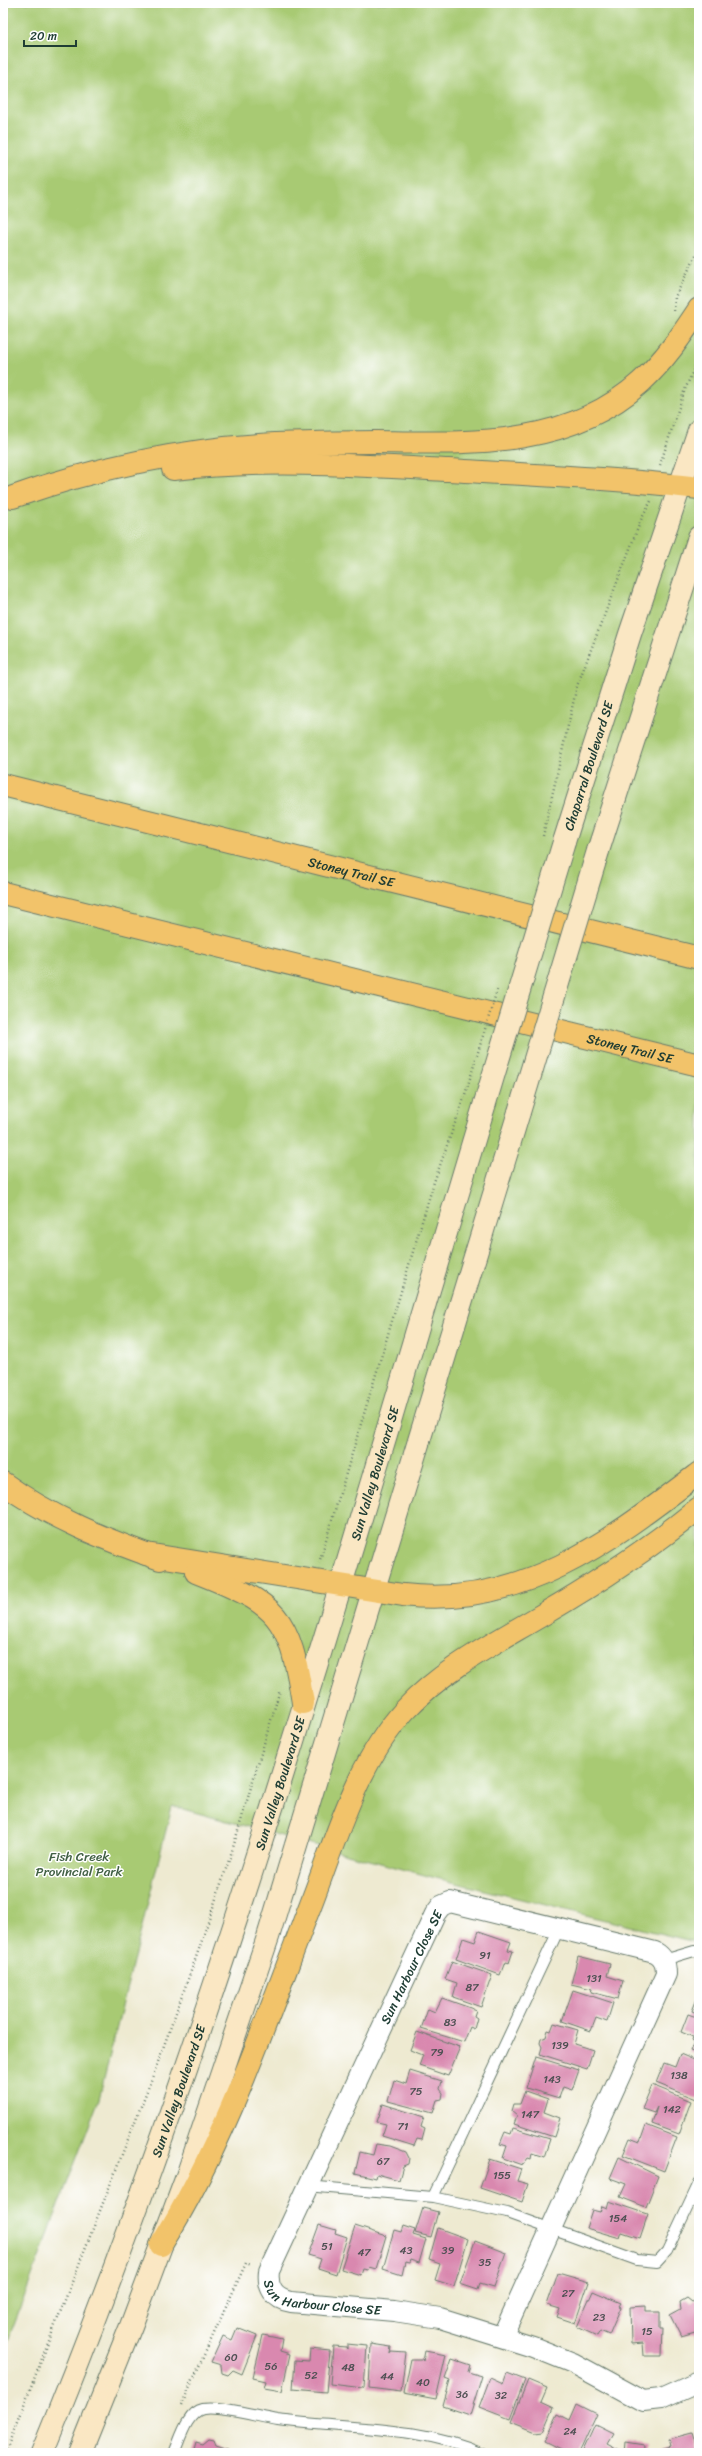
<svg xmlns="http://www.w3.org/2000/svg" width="702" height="2456" font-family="Sriracha,sans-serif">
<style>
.green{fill:#a8ca73;stroke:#648454}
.building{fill:#d988af}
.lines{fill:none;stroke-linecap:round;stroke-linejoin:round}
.service-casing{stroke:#677a6b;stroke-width:12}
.minor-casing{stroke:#677a6b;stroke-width:22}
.secondary-casing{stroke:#677a6b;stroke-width:24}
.motorway-casing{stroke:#677a6b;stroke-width:24}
.path{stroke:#677a6b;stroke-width:2.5;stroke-dasharray:1 3;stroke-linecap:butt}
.service{stroke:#fff;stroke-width:10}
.minor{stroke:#fff;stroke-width:20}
.secondary{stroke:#fae7c3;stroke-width:22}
.motorway{stroke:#f2c36a;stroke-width:22}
.secondary-bridge-casing{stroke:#677a6b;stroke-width:24;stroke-linecap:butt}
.path-bridge{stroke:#677a6b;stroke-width:2.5;stroke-dasharray:1 3;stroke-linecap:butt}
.secondary-bridge{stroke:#fae7c3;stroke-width:22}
.labels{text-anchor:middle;stroke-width:3;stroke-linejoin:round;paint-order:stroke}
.number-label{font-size:11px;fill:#4e5053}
.street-label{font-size:13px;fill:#1f3d34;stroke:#fff}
.park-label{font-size:13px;fill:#416044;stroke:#fff}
</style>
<rect width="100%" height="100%" fill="#fff"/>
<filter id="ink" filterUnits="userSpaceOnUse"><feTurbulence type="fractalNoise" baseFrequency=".025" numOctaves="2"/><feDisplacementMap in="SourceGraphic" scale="8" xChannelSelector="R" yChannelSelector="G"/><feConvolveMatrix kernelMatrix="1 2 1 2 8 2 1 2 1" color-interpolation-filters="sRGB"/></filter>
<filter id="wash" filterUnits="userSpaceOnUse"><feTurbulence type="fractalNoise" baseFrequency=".012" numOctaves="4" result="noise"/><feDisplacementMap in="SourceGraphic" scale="16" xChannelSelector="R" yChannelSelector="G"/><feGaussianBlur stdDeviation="0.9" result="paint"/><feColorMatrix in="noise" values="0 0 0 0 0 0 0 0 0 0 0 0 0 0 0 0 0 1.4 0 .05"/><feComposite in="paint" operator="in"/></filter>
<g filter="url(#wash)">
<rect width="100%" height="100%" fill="#eeead1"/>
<path class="green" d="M3,3H699V1943L428,1876L172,1806L99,2099L11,2332L3,2362Z"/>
<g id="blocks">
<path class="building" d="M479,1931L511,1942L508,1950L513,1951L509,1963L505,1962L500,1975L456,1959L463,1938L475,1942Z
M578,1956L610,1964L607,1976L623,1981L618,1999L591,1992L592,1989L571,1984Z
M452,1961L492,1975L481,2007L453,1997L457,1983L445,1979Z
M573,1990L613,2003L607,2022L596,2018L591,2031L562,2021Z
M699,1994V2014L692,2011Z
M442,1998L476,2010L474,2016L477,2018L474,2029L470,2027L464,2042L421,2029L428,2009L435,2012Z
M688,2014L699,2018V2054L690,2051L694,2042L692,2040L693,2037L681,2032Z
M554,2023L578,2030L574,2044L593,2050L587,2069L540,2054L542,2047L540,2043L541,2039L546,2037L548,2030L551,2031Z
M417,2032L460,2047L448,2076L419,2066L423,2055L410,2050Z
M680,2054L699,2062V2100L656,2083L664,2063L675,2067Z
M536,2057L579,2070L572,2090L563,2087L559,2098L526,2088Z
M410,2071L442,2081L440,2089L443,2093L442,2099L437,2100L433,2113L388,2101L394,2080L406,2084Z
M652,2085L691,2101L679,2134L652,2124L657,2107L654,2113L642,2109Z
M525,2091L548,2099L544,2112L560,2118L554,2137L514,2124L517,2116L511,2111L513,2104H520Z
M383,2104L424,2117L421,2127L425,2129L422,2140L417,2139L414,2146L382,2136L386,2124L377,2122Z
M646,2125L677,2137L664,2171L623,2155L630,2138L640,2142Z
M513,2128L550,2139L544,2157L532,2153L531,2159L528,2158L523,2165L503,2158L507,2146L500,2144L505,2132L511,2134Z
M376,2144L390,2146L406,2152L409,2158L408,2164L403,2166L399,2180L377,2174L376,2178L355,2173L360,2152L373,2155Z
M619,2157L658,2176L646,2207L620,2197L626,2184L610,2178Z
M490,2159L521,2169L517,2181L528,2184L522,2202L480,2188Z
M609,2201L648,2214L640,2238L622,2232L620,2238L586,2228L592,2210L600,2212L602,2206L607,2208Z
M423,2208L438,2212L431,2237L415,2233Z
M319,2225L336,2230L335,2233L347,2237L336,2274L318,2268L321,2259L308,2255Z
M355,2226L386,2236L376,2269L369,2267L368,2270L363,2269L361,2275L341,2269Z
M403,2226L415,2230L413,2235L426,2239L419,2263L410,2260L409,2263L405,2262L402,2275L383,2269L394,2230L401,2232Z
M438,2228L468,2239L454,2286L435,2280L440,2264L429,2260Z
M475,2241L506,2253L494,2287L480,2283L478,2289L460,2283Z
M558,2273L589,2282L575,2323L557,2317L560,2309L547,2305Z
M593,2291L621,2303L619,2306L621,2307L609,2335L600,2331L597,2336L577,2327Z
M687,2298L692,2302L699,2299V2341L695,2333L681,2337L670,2315L681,2309L680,2302Z
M646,2306V2312H660V2327H663L662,2356H644L643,2343L631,2344L630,2307Z
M237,2328L257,2336L242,2374L233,2370L228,2375L222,2373L221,2365L211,2362L223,2336L232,2340Z
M263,2335L282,2339L280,2351L290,2354L282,2391L264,2388L266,2381L253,2378Z
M347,2344L367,2346L364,2388L330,2384L333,2346L346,2347L347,2349Z
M371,2344L391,2347L390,2354L391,2352L406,2353L401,2392L369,2388Z
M310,2349L330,2351L326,2392L293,2389L295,2360L309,2361Z
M425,2351L446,2355L436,2399L404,2393L411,2359H422L423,2361Z
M452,2359L470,2365L468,2372L482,2376L470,2415L443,2406L450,2381L445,2379Z
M507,2373L525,2380L510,2419L479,2407L490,2378L503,2384Z
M528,2380L547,2388L541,2402L554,2408L544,2431L536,2432L511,2422Z
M577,2404L597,2414L579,2453H569L545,2441L558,2414L570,2420Z
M595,2425L613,2434L607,2444L620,2451L619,2453H582Z
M692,2433L698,2453H661L660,2449L671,2446L669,2439Z
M209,2439L214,2440L216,2445L229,2449L228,2453H193L196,2442L203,2444Z
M626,2442L645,2445L644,2453H625Z"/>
</g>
</g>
<g filter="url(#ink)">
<use href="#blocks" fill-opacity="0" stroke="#677a6b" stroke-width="1"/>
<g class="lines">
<g class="service-casing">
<path id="service" d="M664,1960L694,1951L699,1952
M307,2186L433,2197L507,2213L637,2260L657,2262L667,2251L699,2183
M433,2197L559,1929
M174,2453C180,2440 187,2412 203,2409C219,2406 259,2417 278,2420C346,2429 418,2425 483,2453"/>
</g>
<g class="minor-casing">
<g id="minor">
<path id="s1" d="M502,2337L666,1974C666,1964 664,1957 655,1952L450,1902L441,1906L435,1914L269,2271C267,2288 274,2299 291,2302L394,2311L440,2318L533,2347L573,2363L643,2401L661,2399L699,2382"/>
</g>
</g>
<g class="secondary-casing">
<g id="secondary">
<path id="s2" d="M564,842L630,634L699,430"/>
<path d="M598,851L699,537"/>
<path id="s3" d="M42,2453C222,2015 348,1556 485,1103"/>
<path d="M80,2453L131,2326L186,2179L268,1937L519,1112"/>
</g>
</g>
<g class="motorway-casing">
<g id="motorway">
<path d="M173,469C265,459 357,465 448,470C532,475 616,478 699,488"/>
<path d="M13,497C98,467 185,449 275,444C308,443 342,442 376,442C468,443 567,449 641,382C664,361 682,335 699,309"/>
<path id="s4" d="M3,785L699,958"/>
<path id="s5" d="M3,893L699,1065"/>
<path d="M3,1483C51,1518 104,1539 160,1559"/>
<path d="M146,1554L403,1595C523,1609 610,1541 699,1473"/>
<path d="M196,1572C279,1605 289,1614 303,1703"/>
<path d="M161,2245C226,2141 266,2020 310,1906C336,1839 356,1764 405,1710C443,1669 495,1643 542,1615C597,1583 650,1548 699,1508"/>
</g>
</g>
<path class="path" d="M674,311L675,297L699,249
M660,465L684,392L699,357
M543,836L577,686L641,520L651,501
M319,1563L434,1182L464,1098
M181,2406L246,2263L251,2265
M5,2453L154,2073L199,1949L232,1851L280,1690"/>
<use href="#service" class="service"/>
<use href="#minor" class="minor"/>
<use href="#secondary" class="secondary"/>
<use href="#motorway" class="motorway"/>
<g class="secondary-bridge-casing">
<path id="secondary-bridge" d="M485,1103L564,842
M519,1112L598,851"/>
</g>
<path class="path-bridge" d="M464,1098L497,990"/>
<use href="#secondary-bridge" class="secondary-bridge"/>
</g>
</g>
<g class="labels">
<g class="number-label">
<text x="485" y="1959">91</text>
<text x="594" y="1982">131</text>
<text x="472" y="1991">87</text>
<text x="450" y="2026">83</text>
<text x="560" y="2049">139</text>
<text x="437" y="2056">79</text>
<text x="679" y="2079">138</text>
<text x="552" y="2083">143</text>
<text x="416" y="2095">75</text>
<text x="672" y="2113">142</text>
<text x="530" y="2118">147</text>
<text x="403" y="2130">71</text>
<text x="383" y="2165">67</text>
<text x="502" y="2179">155</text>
<text x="618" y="2222">154</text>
<text x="327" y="2250">51</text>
<text x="406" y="2254">43</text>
<text x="448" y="2254">39</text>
<text x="364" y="2256">47</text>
<text x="485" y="2266">35</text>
<text x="568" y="2297">27</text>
<text x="599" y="2321">23</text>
<text x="647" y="2335">15</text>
<text x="231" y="2361">60</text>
<text x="271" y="2370">56</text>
<text x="348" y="2371">48</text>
<text x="311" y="2379">52</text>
<text x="387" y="2380">44</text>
<text x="423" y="2386">40</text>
<text x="462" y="2398">36</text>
<text x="501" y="2399">32</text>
<text x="570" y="2435">24</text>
</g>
<g class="street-label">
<text dy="5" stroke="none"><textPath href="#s2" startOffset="80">Chaparral Boulevard SE</textPath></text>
<text dy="5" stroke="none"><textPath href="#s4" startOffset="359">Stoney Trail SE</textPath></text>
<text dy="5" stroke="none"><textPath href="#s5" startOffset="646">Stoney Trail SE</textPath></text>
<text dy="5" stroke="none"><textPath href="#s3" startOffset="1035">Sun Valley Boulevard SE</textPath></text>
<text dy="5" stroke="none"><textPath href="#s3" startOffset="711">Sun Valley Boulevard SE</textPath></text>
<text transform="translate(411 1967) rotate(-64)" y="5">Sun Harbour Close SE</text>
<text dy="5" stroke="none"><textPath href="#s3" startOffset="387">Sun Valley Boulevard SE</textPath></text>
<text dy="5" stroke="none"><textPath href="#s1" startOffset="1120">Sun Harbour Close SE</textPath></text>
</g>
<g class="park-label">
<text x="79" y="1861">Fish Creek<tspan x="79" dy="15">Provincial Park</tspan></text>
</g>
</g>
<rect width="702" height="2456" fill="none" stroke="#fff" stroke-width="16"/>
<path d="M24 40v6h52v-6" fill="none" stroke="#1f3d34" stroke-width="2"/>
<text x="30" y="40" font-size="12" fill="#1f3d34" stroke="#ffffff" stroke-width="3" paint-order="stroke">20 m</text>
</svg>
